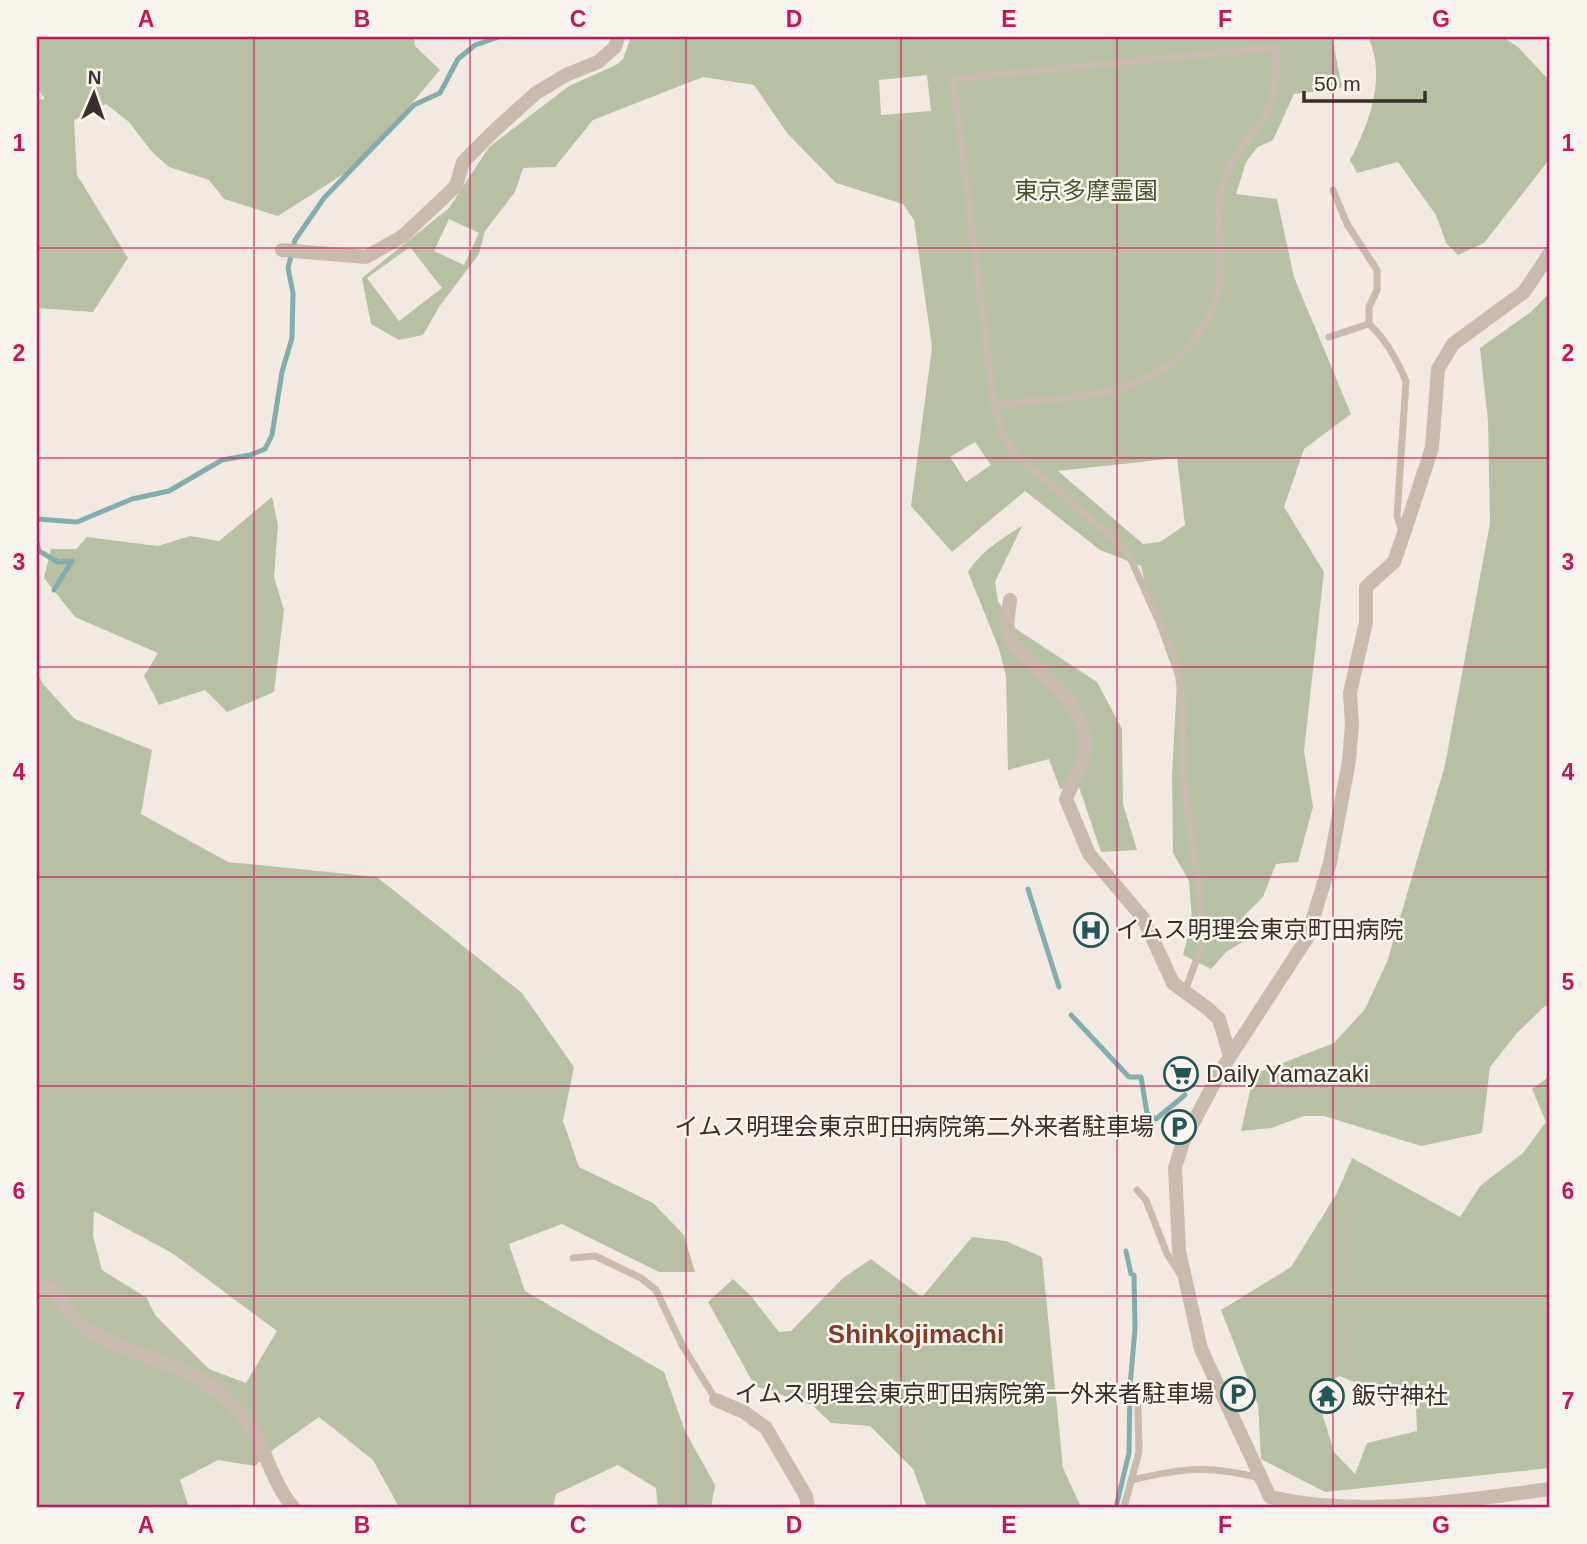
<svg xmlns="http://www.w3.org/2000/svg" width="1587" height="1544" font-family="Helvetica,'Noto Sans JP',sans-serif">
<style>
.green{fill:#b7c0a3;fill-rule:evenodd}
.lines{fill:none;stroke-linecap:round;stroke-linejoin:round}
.stream{stroke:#83acac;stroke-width:5}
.lane{stroke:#c9baae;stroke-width:7}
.street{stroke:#c9baae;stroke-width:14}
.grid{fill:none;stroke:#c2185b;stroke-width:2;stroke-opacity:0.55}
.labels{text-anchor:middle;stroke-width:5;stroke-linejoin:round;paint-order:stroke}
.park-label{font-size:24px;fill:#495532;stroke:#f9f4ee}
.poi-label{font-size:24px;fill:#392f2c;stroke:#f9f4ee;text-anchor:start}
.neighbourhood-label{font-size:26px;font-weight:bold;fill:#803d2c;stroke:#f9f4ee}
.neatline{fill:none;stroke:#c2185b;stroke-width:2.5}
.grid-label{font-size:23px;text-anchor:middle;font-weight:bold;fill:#c2185b}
</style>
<rect width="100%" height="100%" fill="#f2eae2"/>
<path class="green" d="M37,37H414L415,46L440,70L361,163L278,216L224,199L209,180L169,167L152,152L129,122L106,104L74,120L77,175L128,258L93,312L37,308V100L45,99L37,87Z
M631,37H1104L1105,40L1133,37H1332L1342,88L1294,94L1273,140L1258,147L1246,162L1236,194L1277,199L1294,277L1351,414L1304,449L1284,507L1324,572L1304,751L1313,807L1298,862L1276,864L1263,897L1241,919L1249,938L1226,952L1211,969L1183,955L1192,920L1189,881L1173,853L1172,776L1177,681L1150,607L1141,566L1100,550L1025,491L952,552L911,506L932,347L914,220L903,204L836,183L787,133L754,85L703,77L593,120L555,167L523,168L515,192L485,231L479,254L439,307L423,335L399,340L371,324L362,278L449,208L489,147L569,86L616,65L623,59ZM927,75L931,111L881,115L879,80ZM449,219L479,233L464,265L434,251ZM410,247L442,288L399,321L367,278ZM975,442L991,465L966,482L950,457ZM1177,458L1185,525L1160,542L1143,544L1058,471Z
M1368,37H1503L1518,47L1550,81V151L1548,161L1484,243L1458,255L1446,243L1436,215L1398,162L1357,173L1350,160C1369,125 1387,76 1368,37Z
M1550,292V1008L1545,1006L1517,1033L1490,1067L1482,1133L1421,1146L1324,1116H1304L1271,1128L1241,1131L1254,1074L1334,1043L1365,1009L1387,962L1445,765L1490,523L1488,421L1480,348L1532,311Z
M272,497L278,525L274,577L284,610L274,692L227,712L205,690L159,705L144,676L158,653L75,617L44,578L51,549H76L87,537L158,546L190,536L219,541Z
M1022,526L995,582L998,601L1015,628L1097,682L1122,729L1123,804L1137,850L1101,852L1078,784L1060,789L1049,759L1008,770L1006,676L999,649L968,572C981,551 1001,539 1022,526Z
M37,673L43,684L75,719L152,750L141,814L228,862L377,877L522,993L574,1067L563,1121L579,1167L653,1203L684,1235L695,1272H659L562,1224L509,1244L525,1291L664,1372L685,1431L715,1485L711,1507H658L656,1488L618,1465L556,1494L553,1507H399L373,1460L319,1417L274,1449L255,1466L218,1460L180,1480L189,1507H37ZM94,1211L172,1253L277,1331L246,1383L209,1369L155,1315L147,1298L102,1270L93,1236Z
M1550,1076V1468L1325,1492L1261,1459L1258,1405L1221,1310L1291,1267L1337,1193L1352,1158L1460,1217L1480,1186L1523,1153L1546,1122L1532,1089ZM1339,1376L1416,1406L1417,1431L1367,1443L1355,1474L1334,1452L1316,1393Z
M972,1237L1006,1241L1042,1257L1063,1468L1081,1507H927L913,1469L870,1426L831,1423L812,1405L755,1386L708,1302L733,1279L751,1296L779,1332L791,1331L843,1278L871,1259L922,1297Z"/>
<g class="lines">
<path class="stream" d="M37,519L77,522L132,499L169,491L222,460L250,455L265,449L272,435L282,372L292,338L293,293L288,268L295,240L324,198L414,105L440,93L458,59L475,45L499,37
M37,543L39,551L58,562L72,561L54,590
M1028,889L1059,987
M1071,1015L1129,1077H1141L1147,1113L1156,1119
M1156,1119L1185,1095
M1116,1507L1129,1453L1130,1386L1135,1329L1134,1275L1131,1274L1126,1251"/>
<path class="lane" d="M1333,190L1347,224L1377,270V290L1369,307V324
M1369,324C1386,339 1397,360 1406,381L1397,516L1402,532
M1329,337L1369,324
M994,405C1066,396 1151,402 1197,336C1206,322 1214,309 1218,293C1225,257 1213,222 1222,187C1229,155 1254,138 1268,110C1277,92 1275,67 1276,47L953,79L994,405L1002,435L1016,455L1114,539L1129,555L1176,660L1183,706L1182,761L1189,826L1198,880L1203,942L1185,991
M1137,1190L1146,1200L1167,1254L1180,1274
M573,1258L595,1256L641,1278L656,1290L682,1345L716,1400
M1132,1480C1182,1468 1208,1465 1260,1478
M1124,1507L1139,1452L1138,1406"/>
<path class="street" d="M282,250L366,257L403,236L456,186L463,162L495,130L536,93L566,75L598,62L615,47L618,37
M1550,253L1524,292L1453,344L1438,369L1432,448L1403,536L1394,562L1366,587V622L1350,693L1352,724L1349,761L1330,863L1307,938L1220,1072L1183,1142L1175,1168L1179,1251L1201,1349L1270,1497C1363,1518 1458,1501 1550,1489
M1010,600L1007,624L1011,642L1068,698L1082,724L1086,744L1084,758L1066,799L1089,854L1143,918L1173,983L1207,1008L1219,1019L1230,1056
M37,1285C62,1286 67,1318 87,1330C145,1364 198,1360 244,1418C266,1445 270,1480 293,1507
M716,1400L744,1412L766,1428L806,1496L808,1507"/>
</g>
<path class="grid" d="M254,37V1507M470,37V1507M686,37V1507M901,37V1507M1117,37V1507M1333,37V1507M37,248H1550M37,458H1550M37,667H1550M37,877H1550M37,1086H1550M37,1296H1550"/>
<defs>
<g id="hospital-ring" transform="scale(1.75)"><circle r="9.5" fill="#f9f4ee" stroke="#255557" stroke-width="1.5"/><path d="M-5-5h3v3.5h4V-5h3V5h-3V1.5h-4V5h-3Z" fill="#255557"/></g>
<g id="supermarket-ring" transform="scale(1.75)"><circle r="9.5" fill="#f9f4ee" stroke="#255557" stroke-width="1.5"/><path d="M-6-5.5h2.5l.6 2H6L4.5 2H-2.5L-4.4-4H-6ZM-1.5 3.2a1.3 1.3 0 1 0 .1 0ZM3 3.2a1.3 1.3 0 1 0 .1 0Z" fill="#255557"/></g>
<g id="parking-ring" transform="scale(1.75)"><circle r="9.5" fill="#f9f4ee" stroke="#255557" stroke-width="1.5"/><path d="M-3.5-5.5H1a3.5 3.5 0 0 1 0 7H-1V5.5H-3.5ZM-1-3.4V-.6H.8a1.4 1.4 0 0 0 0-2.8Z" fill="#255557"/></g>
<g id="temple-ring" transform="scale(1.75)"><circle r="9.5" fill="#f9f4ee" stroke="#255557" stroke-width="1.5"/><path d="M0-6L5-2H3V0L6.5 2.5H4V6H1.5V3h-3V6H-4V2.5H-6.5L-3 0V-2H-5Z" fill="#255557"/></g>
</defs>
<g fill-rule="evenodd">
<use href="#hospital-ring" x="1091" y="930"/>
<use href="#supermarket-ring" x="1181" y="1074"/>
<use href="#parking-ring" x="1179" y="1127"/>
<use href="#parking-ring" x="1238" y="1394"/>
<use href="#temple-ring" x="1327" y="1396"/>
</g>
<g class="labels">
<g class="park-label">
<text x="1086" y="199">東京多摩霊園</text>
</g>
<g class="poi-label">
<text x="1116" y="938">イムス明理会東京町田病院</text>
<text x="1206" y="1082">Daily Yamazaki</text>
<text x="1154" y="1135" text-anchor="end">イムス明理会東京町田病院第二外来者駐車場</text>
<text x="1214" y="1402" text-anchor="end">イムス明理会東京町田病院第一外来者駐車場</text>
<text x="1352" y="1404">飯守神社</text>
</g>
<g class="neighbourhood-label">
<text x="916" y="1343">Shinkojimachi</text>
</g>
</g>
<rect width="1587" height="1544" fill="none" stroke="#f9f4ee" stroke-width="77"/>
<g transform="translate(94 94) rotate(2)" stroke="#f9f4ee" stroke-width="5" paint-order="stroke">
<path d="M0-5L12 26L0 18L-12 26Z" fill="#392f2c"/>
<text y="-10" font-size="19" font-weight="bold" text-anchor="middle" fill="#392f2c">N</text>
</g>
<path d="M1304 91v10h121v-10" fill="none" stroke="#392f2c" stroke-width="3.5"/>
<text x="1314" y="91" font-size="21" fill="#392f2c" stroke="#f9f4ee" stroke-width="5" paint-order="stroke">50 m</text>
<rect x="38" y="38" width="1510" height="1468" class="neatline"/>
<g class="grid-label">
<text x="146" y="27">A</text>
<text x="362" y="27">B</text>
<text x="578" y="27">C</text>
<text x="794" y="27">D</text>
<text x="1009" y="27">E</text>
<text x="1225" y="27">F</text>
<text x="1441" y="27">G</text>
<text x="19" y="151">1</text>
<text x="1568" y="151">1</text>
<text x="19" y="361">2</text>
<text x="1568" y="361">2</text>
<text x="19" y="570">3</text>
<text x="1568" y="570">3</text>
<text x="19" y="780">4</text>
<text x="1568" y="780">4</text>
<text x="19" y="990">5</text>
<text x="1568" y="990">5</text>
<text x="19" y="1199">6</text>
<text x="1568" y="1199">6</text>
<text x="19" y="1409">7</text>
<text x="1568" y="1409">7</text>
<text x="146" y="1533">A</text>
<text x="362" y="1533">B</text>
<text x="578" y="1533">C</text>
<text x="794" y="1533">D</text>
<text x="1009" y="1533">E</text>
<text x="1225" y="1533">F</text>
<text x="1441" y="1533">G</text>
</g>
</svg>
